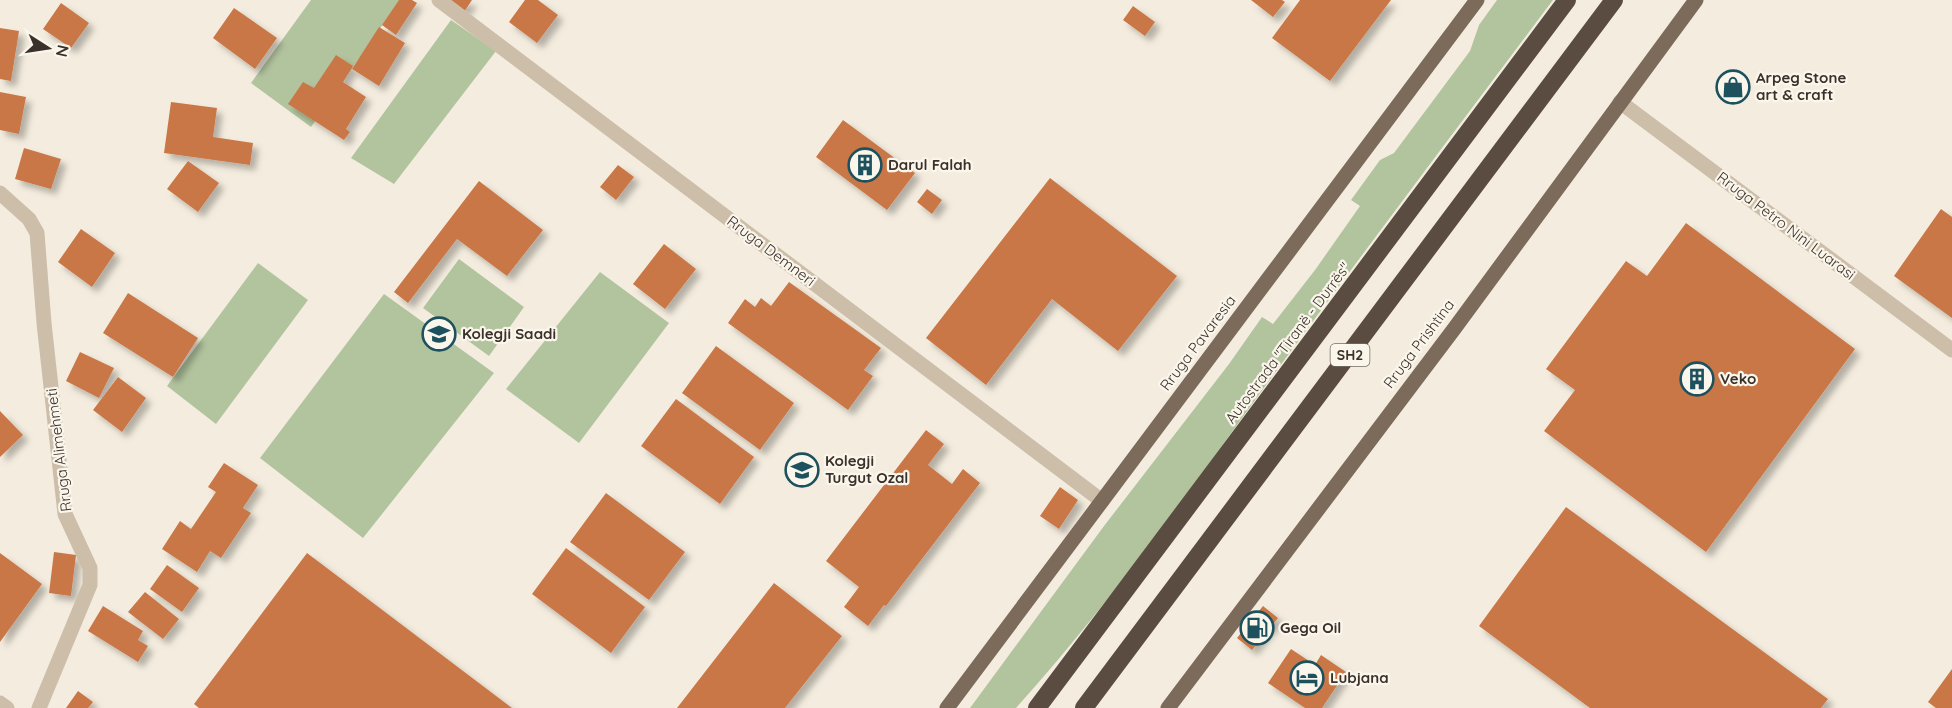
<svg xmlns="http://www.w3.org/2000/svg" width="1952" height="708" font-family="Quicksand,sans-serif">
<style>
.green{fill:#b2c49e}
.building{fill:#ca7747;filter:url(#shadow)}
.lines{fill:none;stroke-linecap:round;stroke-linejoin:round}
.minor{stroke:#cdbeaa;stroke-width:15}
.major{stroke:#7c6a5a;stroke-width:15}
.highway{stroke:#5b4c41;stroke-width:18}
.labels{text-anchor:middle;stroke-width:4.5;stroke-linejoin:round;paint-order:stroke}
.shield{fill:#fbf6ec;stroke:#746c64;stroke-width:1.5}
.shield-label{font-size:14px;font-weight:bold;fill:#3a312a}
.poi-label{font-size:15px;font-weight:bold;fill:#3a312a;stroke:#fbf6ec;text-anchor:start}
.street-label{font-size:15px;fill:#3a312a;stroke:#fbf6ec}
</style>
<defs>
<filter id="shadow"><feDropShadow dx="5.5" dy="5.5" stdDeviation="3" flood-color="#0004"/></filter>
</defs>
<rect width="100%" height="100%" fill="#f4eddf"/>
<path class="green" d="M311,0H400L311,127L251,83Z
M1497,0H1553C1460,124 1366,249 1274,374C1191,488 1110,604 1016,708H970L1104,526L1229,364L1262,317L1273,324L1315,270L1360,206L1351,200L1380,160L1394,153L1470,51L1479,25Z
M451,20L496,51L394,184L351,158Z
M459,259L524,307L489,356L423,308Z
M258,263L308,300L216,424L167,386Z
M600,272L669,323L579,443L506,389Z
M384,294L494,373L363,538L260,458Z"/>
<path class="building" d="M399,0H412L417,3L396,35L382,25Z
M448,0H472L464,12Z
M525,0H538L558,15L537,43L509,22Z
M1251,0H1282L1285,2L1273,17Z
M1300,0H1391L1330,81L1272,38Z
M61,3L89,23L71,48L43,29Z
M1133,6L1155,22L1145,36L1123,20Z
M234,8L277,38L255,69L213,38Z
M379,27L405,43L379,86L352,69Z
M0,28L19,31L11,81L0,79Z
M336,55L353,66L343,82L366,97L346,129L350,132L344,140L288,104L303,82L314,88Z
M0,92L26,97L19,134L0,130Z
M171,102L217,108L213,137L253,143L250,165L164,153Z
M843,120L915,173L887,210L816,157Z
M24,148L61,159L51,189L15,179Z
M188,161L219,183L198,212L167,189Z
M618,165L634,177L616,200L600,187Z
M1050,178L1177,276L1118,351L1052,299L986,385L926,338Z
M479,181L543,230L507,276L457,239L408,303L394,292Z
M927,189L942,200L932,214L917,202Z
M1941,209L1952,217V318L1894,276Z
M1686,223L1855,349L1706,552L1544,431L1575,390L1546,369L1626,261L1647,276Z
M81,229L115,253L92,287L58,262Z
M664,244L696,269L665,309L633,284Z
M789,282L881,348L864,370L873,376L848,410L728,323L745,299L755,307L761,298L771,306Z
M128,293L198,338L173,377L103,333Z
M716,346L794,403L760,450L682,393Z
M80,352L114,368L99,398L66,381Z
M118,377L146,398L122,432L93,410Z
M676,399L754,457L720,504L641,446Z
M0,411L23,435L0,457Z
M926,430L944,444L928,465L952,484L963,469L980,483L886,606L884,605L868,626L844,607L859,587L826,561Z
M224,463L258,485L243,508L251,513L221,558L210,551L197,572L162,549L180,521L191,529L216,492L208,487Z
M1060,487L1078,500L1059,529L1040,516Z
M606,493L685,552L649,600L570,542Z
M1566,507L1828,699L1821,708H1590L1479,626Z
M566,548L645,607L611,653L532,594Z
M54,552L76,555L71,596L49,593Z
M0,553L42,584L0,642Z
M307,553L512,708H199L194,704Z
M167,565L199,588L182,612L150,589Z
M774,583L842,636L785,708H677Z
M145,592L179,619L163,639L128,612Z
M103,606L143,631L138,640L148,646L138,662L88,631Z
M1263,606L1278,618L1252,650L1237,638Z
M1291,649L1315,665L1321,655L1346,672L1322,708H1305L1268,683Z
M1952,669V708H1936L1928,702Z
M78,691L93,702L88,708H66Z"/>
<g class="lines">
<path class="minor" d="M439,0L1102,501
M1620,102L1952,350
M0,193L29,219L37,233L44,323L65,514L90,568V585L39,708
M0,703L7,708"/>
<path class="major" d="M947,708L1477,0
M1168,708L1454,329L1696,0"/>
<path class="highway" d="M1037,708L1567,0
M1084,708L1614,0"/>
</g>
<defs>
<g id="shop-ring" transform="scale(1.725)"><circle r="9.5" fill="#fbf6ec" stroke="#1d515d" stroke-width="1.5"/><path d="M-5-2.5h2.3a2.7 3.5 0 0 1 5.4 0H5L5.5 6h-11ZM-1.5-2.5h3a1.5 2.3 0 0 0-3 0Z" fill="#1d515d"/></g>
<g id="building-ring" transform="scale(1.725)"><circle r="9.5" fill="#fbf6ec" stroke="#1d515d" stroke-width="1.5"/><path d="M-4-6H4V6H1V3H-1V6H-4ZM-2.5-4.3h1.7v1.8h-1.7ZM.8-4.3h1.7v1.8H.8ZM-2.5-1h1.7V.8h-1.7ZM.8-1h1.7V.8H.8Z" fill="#1d515d"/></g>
<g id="school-ring" transform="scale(1.725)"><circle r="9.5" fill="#fbf6ec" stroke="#1d515d" stroke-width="1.5"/><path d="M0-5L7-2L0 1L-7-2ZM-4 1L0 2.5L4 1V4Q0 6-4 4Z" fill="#1d515d"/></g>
<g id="fuel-ring" transform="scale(1.725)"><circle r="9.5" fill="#fbf6ec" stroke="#1d515d" stroke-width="1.5"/><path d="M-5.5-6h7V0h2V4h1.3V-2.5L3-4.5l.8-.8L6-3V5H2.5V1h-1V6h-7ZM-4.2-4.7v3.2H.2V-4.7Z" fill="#1d515d"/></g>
<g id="hotel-ring" transform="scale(1.725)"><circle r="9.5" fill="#fbf6ec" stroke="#1d515d" stroke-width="1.5"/><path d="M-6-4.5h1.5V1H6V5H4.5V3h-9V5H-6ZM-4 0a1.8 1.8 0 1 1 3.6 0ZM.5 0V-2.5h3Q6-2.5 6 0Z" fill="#1d515d"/></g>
</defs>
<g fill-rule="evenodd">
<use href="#shop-ring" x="1733" y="87"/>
<use href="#building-ring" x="865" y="165"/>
<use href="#school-ring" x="439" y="334"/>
<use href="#building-ring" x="1697" y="379"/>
<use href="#school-ring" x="802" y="470"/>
<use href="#fuel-ring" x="1257" y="628"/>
<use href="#hotel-ring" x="1307" y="678"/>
</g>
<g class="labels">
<rect class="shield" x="1330.5" y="344" width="39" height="22" rx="4.5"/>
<g class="shield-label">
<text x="1350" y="360">SH2</text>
</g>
<g class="poi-label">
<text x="1756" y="83">Arpeg Stone<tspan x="1756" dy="17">art &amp; craft</tspan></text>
<text x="888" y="170">Darul Falah</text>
<text x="462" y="339">Kolegji Saadi</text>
<text x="1720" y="384">Veko</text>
<text x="825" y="466">Kolegji<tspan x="825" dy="17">Turgut Ozal</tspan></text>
<text x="1280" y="633">Gega Oil</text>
<text x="1330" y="683">Lubjana</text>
</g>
<g class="street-label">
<text transform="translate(1786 226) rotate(37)" y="5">Rruga Petro Nini Luarasi</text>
<text transform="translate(771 251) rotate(37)" y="5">Rruga Demneri</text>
<text transform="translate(1198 343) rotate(-53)" y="5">Rruga Pavaresia</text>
<text transform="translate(1288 343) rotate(-53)" y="5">Autostrada "Tiranë - Durrës"</text>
<text transform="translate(1419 344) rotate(-53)" y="5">Rruga Prishtina</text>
<text transform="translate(59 450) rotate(-97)" y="5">Rruga Alimehmeti</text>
</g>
</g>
<g transform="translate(48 48) rotate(102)" stroke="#fbf6ec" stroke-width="4.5" paint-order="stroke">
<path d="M0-4.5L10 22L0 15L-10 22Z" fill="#3a312a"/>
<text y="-9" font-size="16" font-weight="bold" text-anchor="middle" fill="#3a312a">N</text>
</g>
</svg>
